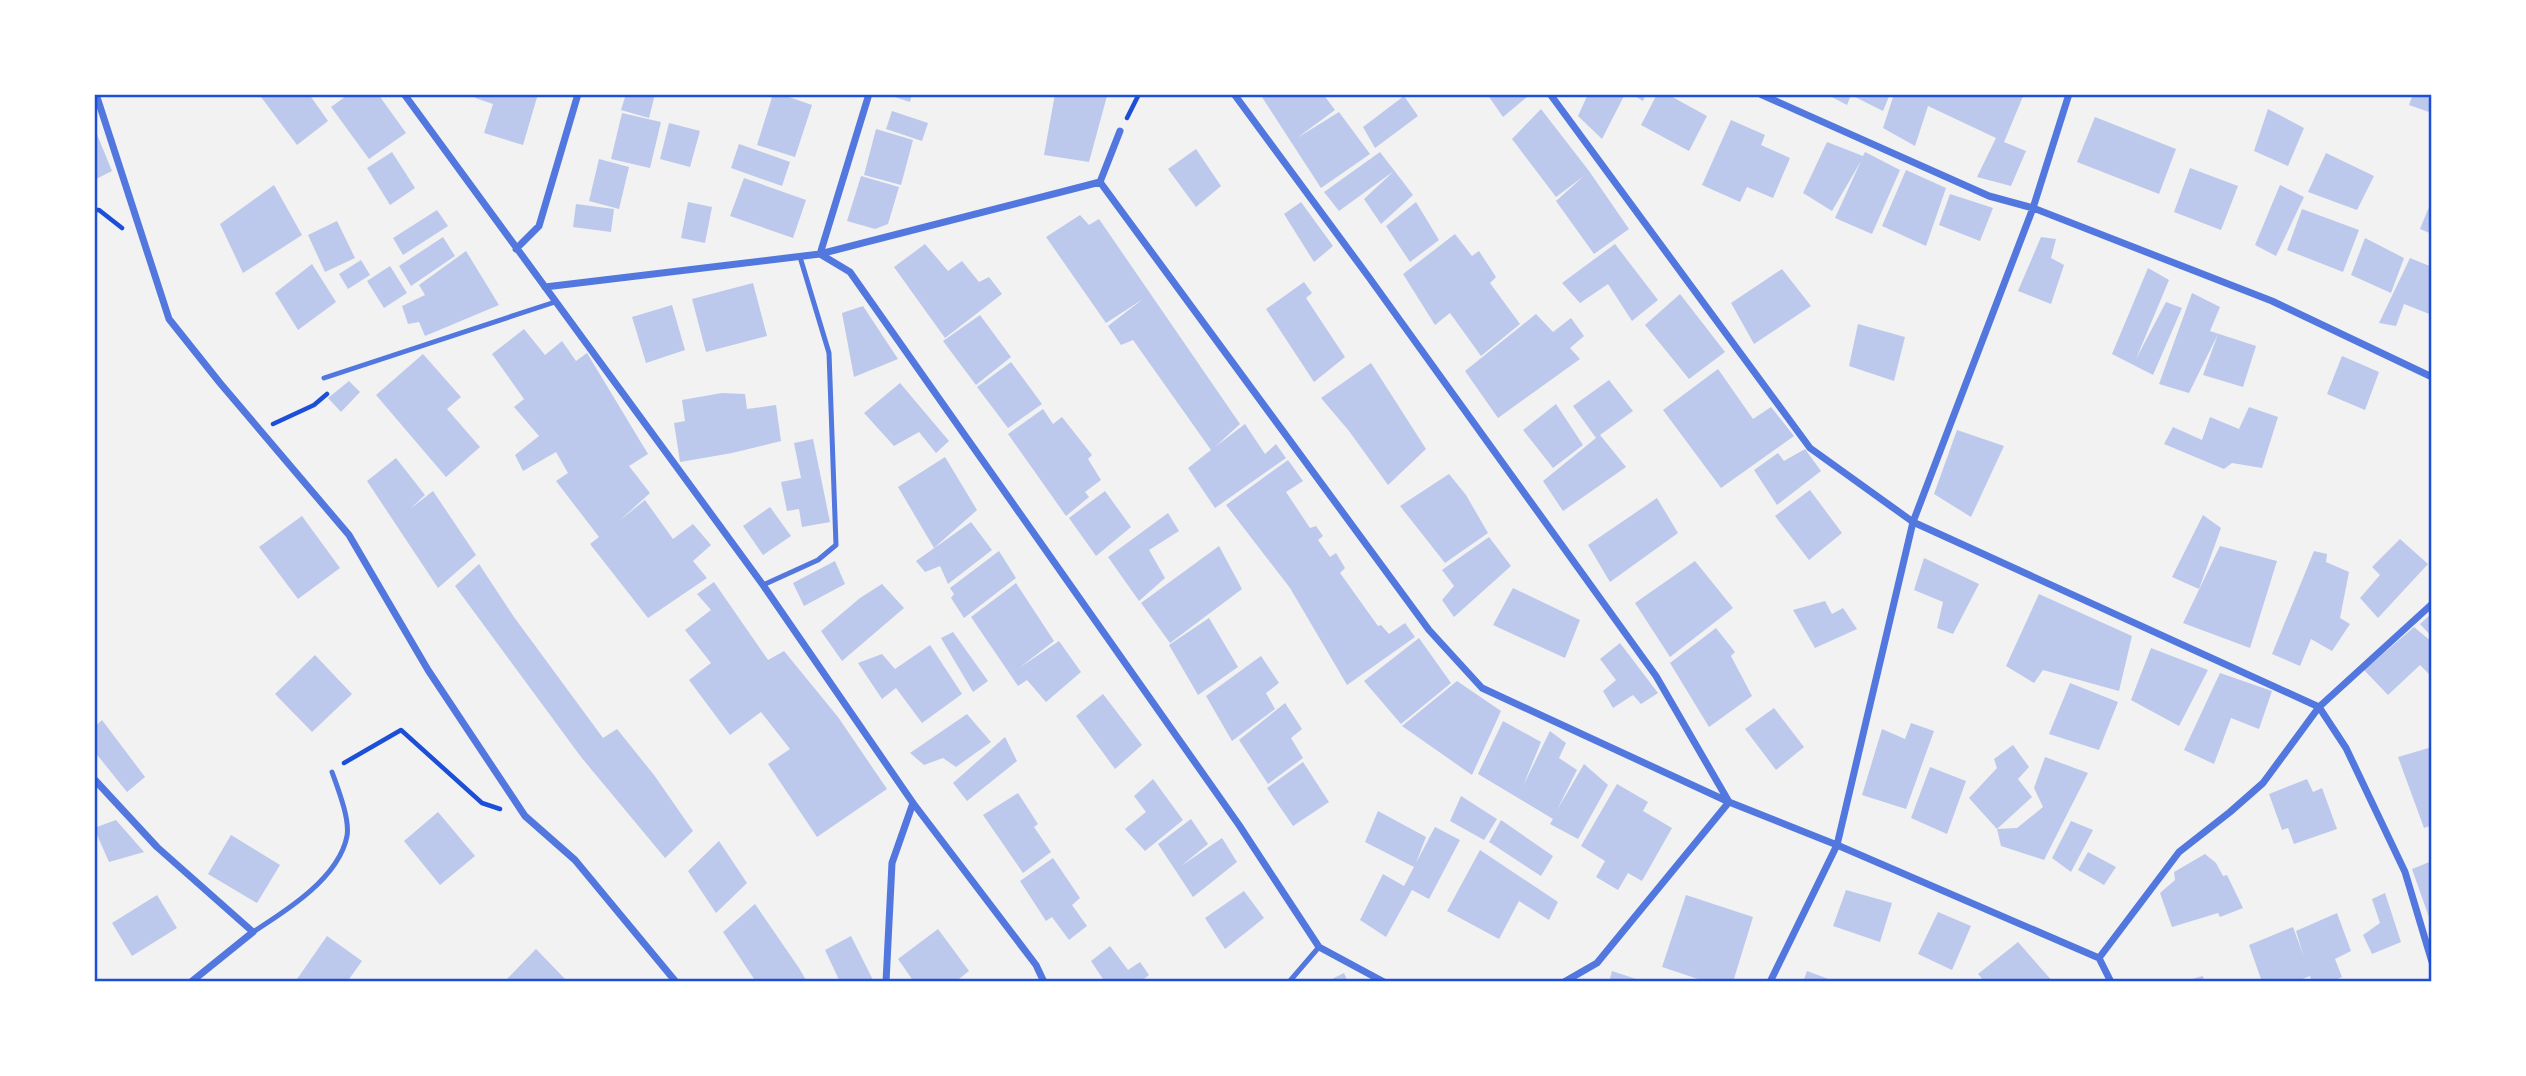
<svg xmlns="http://www.w3.org/2000/svg" width="2526" height="1076" font-family="'Alegreya Sans',sans-serif">
<style>
.building{fill:#bdc9ec}
.lines{fill:none;stroke-linecap:round;stroke-linejoin:round}
.path{stroke:#1d4ed8;stroke-width:4.5}
.service{stroke:#5277de;stroke-width:5}
.minor{stroke:#5277de;stroke-width:7}
.neatline{fill:none;stroke:#1d4ed8;stroke-width:2.5}
</style>
<rect width="100%" height="100%" fill="#f2f2f2"/>
<path class="building" d="M264,94H309L328,121L297,145L261,97Z
M349,94H378L406,133L369,159L331,107Z
M476,94H538L523,145L484,133L493,104L475,98Z
M626,94H655L649,118L621,110Z
M773,94H780L812,105L795,157L757,145Z
M885,94H912L910,102Z
M1055,94L1107,96L1089,162L1044,155Z
M1260,94H1323L1335,110L1297,138L1339,112L1370,154L1321,188Z
M1487,94H1526L1527,97L1503,117Z
M1588,94H1625L1602,139L1578,116Z
M1631,94H1646L1643,101Z
M1657,94H1667L1707,116L1689,151L1641,125Z
M1826,94H1890L1883,111L1851,95L1847,105Z
M1894,94H2024L2004,142L2026,151L2011,186L1977,177L1996,138L1928,106L1915,146L1883,128Z
M2413,94H2432V113L2409,105Z
M1404,96L1418,116L1375,148L1363,127Z
M1541,109L1589,171L1629,229L1594,254L1556,201L1584,176L1556,197L1512,139Z
M2268,109L2304,128L2288,166L2254,151Z
M892,111L928,123L922,141L886,129Z
M622,113L661,122L650,168L611,159Z
M2095,117L2176,149L2159,194L2077,162Z
M1731,120L1765,135L1761,145L1790,158L1773,198L1747,187L1740,202L1702,185Z
M669,123L700,131L690,167L660,159Z
M94,127L112,171L94,180Z
M876,129L913,140L901,185L864,175Z
M1827,142L1863,156L1865,152L1900,170L1872,234L1835,218L1861,161L1832,211L1803,193Z
M739,144L790,162L782,186L731,168Z
M1196,149L1221,186L1196,207L1168,169Z
M392,152L415,188L390,205L367,168Z
M1380,152L1413,195L1381,224L1364,199L1394,171L1339,211L1324,192Z
M2326,153L2374,176L2357,210L2308,192Z
M599,159L629,167L619,209L589,201Z
M2190,168L2238,186L2221,230L2174,212Z
M1906,170L1946,188L1926,246L1882,226Z
M861,176L899,187L888,224L875,229L847,221Z
M744,178L806,200L793,238L730,216Z
M274,185L302,235L243,273L220,224Z
M2280,185L2304,197L2276,256L2255,245Z
M1950,194L1993,208L1980,241L1939,225Z
M688,202L712,207L705,243L681,238Z
M1301,202L1333,246L1314,262L1284,214Z
M1416,202L1439,240L1410,262L1386,226Z
M2431,202H2432V234L2420,229Z
M576,204L614,209L611,232L573,227Z
M2302,209L2359,230L2343,272L2287,250Z
M437,210L448,226L403,255L393,238Z
M1080,215L1089,225L1099,219L1240,424L1215,447L1245,424L1265,454L1276,444L1286,458L1215,508L1188,468L1211,450L1133,340L1121,345L1108,326L1143,299L1106,323L1046,237Z
M337,221L355,258L325,272L308,235Z
M1455,234L1472,256L1479,251L1496,277L1490,283L1520,324L1481,356L1450,313L1435,325L1403,274Z
M443,237L455,256L411,286L399,266Z
M2041,237L2056,239L2051,258L2064,265L2051,304L2018,291Z
M2365,238L2404,258L2391,293L2351,275Z
M925,244L948,271L962,261L979,282L989,277L1002,294L945,338L894,267Z
M1615,244L1658,300L1632,321L1608,284L1580,303L1562,283Z
M466,251L499,305L425,336L419,322L408,324L402,306L425,295L419,285Z
M2410,258L2432,267V315L2404,304L2396,326L2379,323Z
M361,260L370,275L348,289L339,274Z
M312,264L336,302L298,330L275,293Z
M390,266L407,293L384,308L367,281Z
M2148,268L2169,280L2136,359L2166,302L2182,308L2153,375L2112,354Z
M1782,269L1811,306L1754,344L1731,303Z
M1304,282L1312,293L1306,298L1345,357L1314,382L1266,309Z
M753,283L767,336L706,352L692,299Z
M2192,293L2220,307L2210,331L2256,346L2243,387L2203,375L2218,334L2189,393L2159,384Z
M1680,294L1725,352L1689,379L1645,325Z
M672,305L685,350L646,363L632,317Z
M863,306L898,359L854,377L842,313Z
M1536,314L1553,332L1571,318L1584,336L1570,348L1580,359L1498,418L1465,371Z
M980,315L1011,357L976,385L943,341Z
M1858,324L1905,337L1894,381L1849,366Z
M524,329L545,355L562,341L576,361L587,353L648,454L629,466L650,493L619,521L645,500L673,539L693,524L711,545L693,561L707,578L648,618L590,544L599,537L556,481L568,473L556,452L523,471L515,455L539,436L514,407L524,399L492,354Z
M423,354L461,397L447,409L480,447L446,477L376,395Z
M2342,356L2379,372L2365,410L2327,394Z
M1011,362L1042,404L1008,428L977,387Z
M1371,363L1426,449L1388,485L1349,431L1321,398Z
M1718,369L1753,419L1771,407L1794,436L1721,488L1663,410Z
M1609,380L1633,411L1600,435L1626,467L1563,511L1543,481L1596,438L1573,406Z
M349,381L360,392L341,412L328,398Z
M900,383L949,441L936,453L919,432L894,446L864,413Z
M722,393L745,394L747,409L776,405L781,441L732,453L680,462L674,423L685,421L682,400Z
M1556,404L1583,445L1553,468L1523,430Z
M2249,407L2278,417L2262,468L2232,463L2224,469L2164,444L2173,427L2202,440L2210,417L2239,429Z
M1043,409L1053,424L1062,417L1092,455L1088,459L1101,480L1085,492L1089,497L1066,516L1008,434Z
M1957,430L2004,446L1971,517L1934,494Z
M813,439L830,522L802,527L799,509L787,511L781,482L801,478L794,443Z
M1805,449L1821,471L1777,505L1754,470L1778,453L1784,461Z
M945,457L977,510L934,548L898,487Z
M396,458L425,495L410,509L433,491L476,555L438,588L367,481Z
M1288,460L1303,481L1286,492L1310,528L1316,526L1323,536L1318,540L1330,557L1336,553L1345,568L1340,573L1378,626L1381,625L1389,634L1405,623L1415,637L1347,685L1290,588L1226,505Z
M1449,474L1466,495L1488,533L1445,563L1400,506Z
M1810,490L1842,533L1809,560L1775,516Z
M1105,491L1131,527L1096,556L1069,518Z
M1657,498L1678,533L1610,582L1588,545Z
M770,507L791,536L763,555L743,526Z
M1168,513L1179,531L1149,550L1165,578L1139,601L1108,557Z
M2203,515L2221,528L2199,589L2172,577Z
M302,516L340,568L298,599L259,547Z
M971,522L992,550L948,584L940,566L925,572L916,561Z
M1489,537L1511,566L1454,617L1442,600L1454,586L1442,570Z
M2400,539L2428,564L2378,618L2360,598L2380,575L2372,567Z
M1219,546L1242,589L1170,643L1141,603Z
M2220,546L2277,561L2250,648L2183,623Z
M999,551L1016,578L964,618L951,598L954,594L950,588Z
M2314,551L2327,554L2326,562L2349,572L2340,618L2350,624L2332,651L2311,639L2300,666L2272,654Z
M1924,558L1979,584L1953,634L1937,628L1943,602L1914,590Z
M835,561L845,584L804,606L793,583Z
M1695,561L1733,608L1670,657L1635,603Z
M479,564L514,617L603,738L617,729L654,775L693,831L665,858L581,757L455,586Z
M714,582L768,660L784,651L838,717L887,789L817,837L768,764L790,749L761,712L730,735L689,680L711,663L685,630L711,610L697,594Z
M1016,583L1054,641L1019,668L1059,641L1081,672L1046,702L1027,680L1018,686L971,617Z
M882,584L904,608L842,661L821,631L860,598Z
M1513,588L1580,620L1565,658L1493,625Z
M2039,594L2132,636L2119,691L2043,670L2034,683L2006,666Z
M1825,601L1832,614L1843,608L1857,629L1815,648L1793,610Z
M2432,613V637L2420,624Z
M1209,618L1238,667L1198,695L1169,645Z
M2414,627L2432,642V677L2420,665L2388,695L2364,670Z
M1716,628L1735,652L1731,656L1752,696L1709,727L1670,663Z
M953,632L988,681L973,692L941,638Z
M1419,638L1451,683L1401,724L1364,681Z
M1620,643L1658,693L1641,704L1633,695L1613,708L1603,691L1616,680L1600,659Z
M930,645L962,694L922,723L896,688L882,699L858,663L882,654L895,669Z
M2151,648L2208,670L2179,726L2131,700Z
M315,655L352,694L312,732L275,694Z
M1261,656L1279,683L1266,693L1275,709L1232,741L1206,696Z
M2220,673L2272,691L2259,729L2231,718L2214,764L2184,750Z
M1457,681L1501,711L1472,775L1402,726Z
M2070,683L2118,702L2099,750L2049,734Z
M1103,694L1142,745L1115,769L1076,716Z
M1285,703L1302,729L1291,738L1303,758L1268,784L1239,740Z
M1774,708L1804,747L1776,770L1745,729Z
M967,714L991,742L956,767L943,758L924,765L910,753Z
M102,720L145,777L127,792L94,751V727Z
M1503,721L1541,742L1523,786L1550,731L1566,743L1559,758L1577,770L1557,810L1584,764L1608,785L1578,839L1550,824L1553,819L1478,774Z
M1911,723L1934,731L1906,809L1862,795L1882,729L1905,739Z
M1005,737L1017,761L967,801L953,783Z
M2013,745L2029,767L2018,779L2032,797L1997,829L1969,798L1997,768L1994,759Z
M2432,747V825L2424,828L2398,757Z
M2045,757L2088,773L2044,860L2001,846L1997,829L2017,828L2043,807L2034,788Z
M1303,762L1329,802L1293,826L1267,788Z
M1930,767L1966,781L1947,834L1911,818Z
M1153,779L1183,820L1145,851L1125,829L1146,812L1134,796Z
M2307,779L2313,792L2322,788L2337,829L2294,844L2288,828L2282,830L2269,794Z
M1617,784L1648,802L1643,811L1672,828L1642,881L1628,873L1618,890L1596,877L1605,861L1581,846Z
M1018,793L1038,824L1034,827L1051,852L1023,873L983,815Z
M1461,796L1497,819L1484,840L1450,821Z
M1378,811L1426,837L1416,863L1435,827L1460,840L1429,899L1412,890L1386,937L1360,920L1383,874L1404,886L1414,867L1365,842Z
M438,812L475,856L440,885L404,841Z
M1191,819L1208,844L1181,866L1222,838L1237,862L1193,897L1158,844Z
M116,820L144,852L109,862L94,828Z
M1501,820L1553,856L1541,876L1489,842Z
M2071,821L2093,830L2071,872L2052,858Z
M231,835L280,865L257,903L208,874Z
M719,841L747,883L716,913L688,871Z
M1480,850L1558,902L1549,920L1519,901L1499,939L1447,911Z
M2088,852L2116,867L2104,885L2078,870Z
M2205,854L2216,863L2223,876L2227,875L2243,908L2220,917L2218,913L2172,927L2160,893L2175,880L2174,872Z
M1053,858L1080,898L1072,905L1087,926L1069,940L1052,917L1046,921L1020,881Z
M2432,861V923H2431L2412,869Z
M1846,890L1892,903L1880,942L1833,926Z
M1244,891L1264,918L1225,949L1205,918Z
M2385,893L2401,942L2372,954L2363,935L2380,923L2372,899Z
M157,895L177,928L132,956L112,923Z
M1686,895L1753,917L1733,982H1707L1662,967Z
M755,904L799,968L807,982H756L723,932Z
M1938,912L1971,926L1952,970L1918,954Z
M2337,913L2351,951L2335,959L2342,977L2331,982H2312L2310,976L2295,982H2262L2249,945L2293,927L2304,957L2296,931Z
M938,929L969,971L955,982H914L898,959Z
M327,936L362,961L347,982H295Z
M851,936L874,982H840L825,950Z
M2018,942L2053,982H1985L1978,974Z
M1110,946L1128,970L1140,962L1149,975L1140,982H1105L1091,961Z
M536,949L568,982H504Z
M1612,971L1642,981V982H1609Z
M1807,971L1834,981V982H1803Z
M1344,973L1348,982H1326Z
M2203,976L2204,982H2185L2184,981Z"/>
<g class="lines">
<path class="path" d="M1127,118L1139,94
M94,210H99L122,228
M273,424L314,405L327,394
M344,763L401,730L482,803L500,809"/>
<path class="service" d="M324,378L555,302
M763,585L818,560L836,545L829,353L800,257
M253,932C286,911 339,878 347,836C350,819 338,789 332,772
M1289,982L1319,947"/>
<path class="minor" d="M96,94L169,319L220,383L349,535L428,670L525,816L575,860L676,982
M404,94L763,585L913,803L1036,965L1044,982
M869,94L820,254L850,272L1239,825L1319,947L1384,982
M1234,94L1368,276L1656,676L1729,802L1597,963L1564,982
M1550,94L1810,448L1913,522L2319,707L2346,748L2405,872L2432,962
M1760,94L1989,196L2033,208L2272,301L2432,377
M1100,182L1429,630L1482,688L1729,802L1837,845L2099,958
M1100,182L1120,131
M516,249L539,226L578,94
M545,287L820,254L1100,182
M94,779L157,847L253,932L191,982
M2099,958L2179,852L2230,812L2263,783L2319,707L2432,604
M2099,958L2111,982
M886,982L892,863L913,803
M1770,982L1837,845L1913,522L2033,208L2069,94"/>
</g>
<rect width="2526" height="1076" fill="none" stroke="#ffffff" stroke-width="192"/>
<rect x="96" y="96" width="2334" height="884" class="neatline"/>
</svg>
